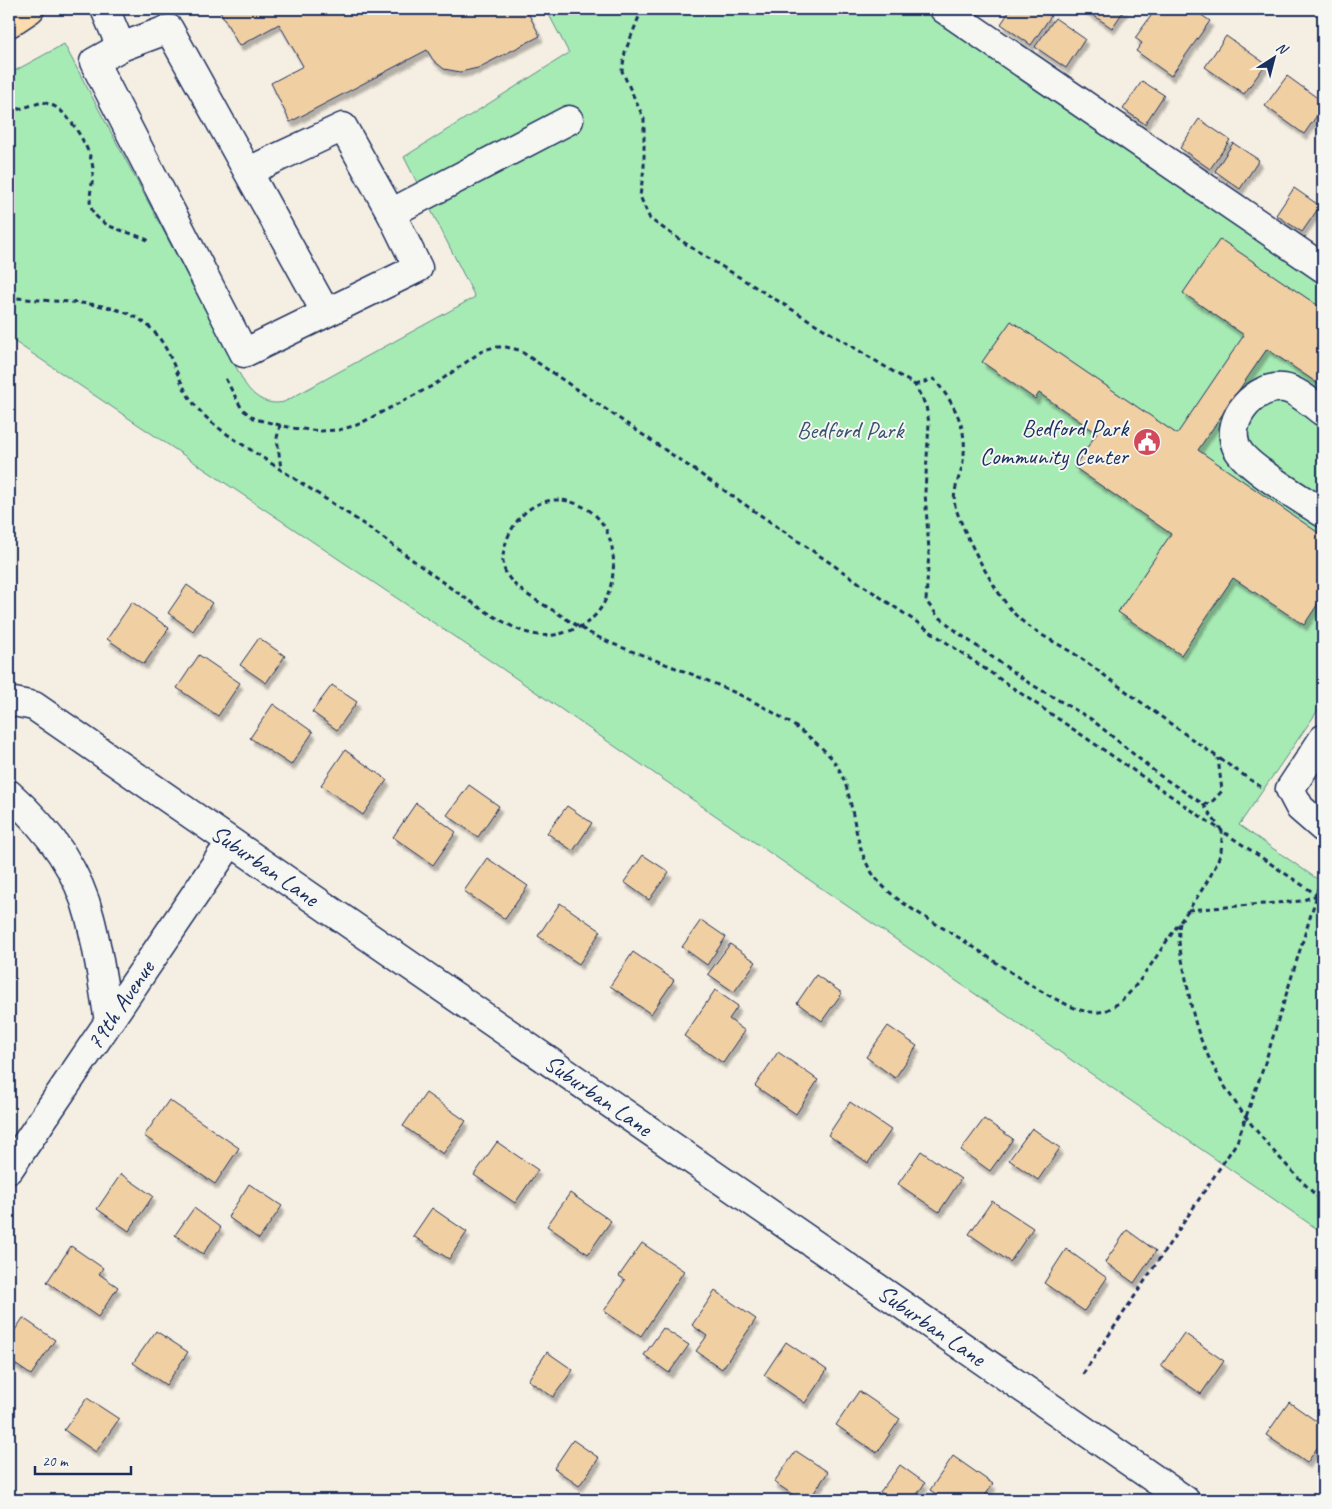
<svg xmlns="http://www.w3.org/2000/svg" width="1332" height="1509" font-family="Caveat,sans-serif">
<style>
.green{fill:#a6eab4;stroke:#608c89}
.building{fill:#f0cfa2;stroke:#1b2f5e;filter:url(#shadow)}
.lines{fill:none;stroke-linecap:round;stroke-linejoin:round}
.minor-casing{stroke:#1b2f5e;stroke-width:31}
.major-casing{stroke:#1b2f5e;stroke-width:31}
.path{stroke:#1b2f5e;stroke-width:3;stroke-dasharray:5 4;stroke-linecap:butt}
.minor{stroke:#f6f6f2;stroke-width:28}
.major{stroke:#fcdcac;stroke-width:28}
.labels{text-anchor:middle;stroke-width:4;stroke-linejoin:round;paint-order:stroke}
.poi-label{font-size:24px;fill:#1b2f5e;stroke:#f6f6f2;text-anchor:end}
.park-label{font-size:24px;fill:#37546f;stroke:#f6f6f2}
.street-label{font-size:24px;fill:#1b2f5e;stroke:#f6f6f2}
</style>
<defs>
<filter id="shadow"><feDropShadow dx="3" dy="5.5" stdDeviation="1" flood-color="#0004"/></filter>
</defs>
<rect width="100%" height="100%" fill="#f5eee2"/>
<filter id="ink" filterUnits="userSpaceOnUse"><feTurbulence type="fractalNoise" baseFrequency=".02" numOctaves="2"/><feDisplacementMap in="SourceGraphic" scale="10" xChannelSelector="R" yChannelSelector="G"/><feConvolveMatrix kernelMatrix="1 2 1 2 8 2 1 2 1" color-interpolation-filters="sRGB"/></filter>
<g filter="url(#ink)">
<path class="green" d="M546,9H931L1323,277V703L1239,825L1323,883V1233L501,668L9,338V74L64,44L244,382C253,397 267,406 284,402L475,297L404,157L569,53Z"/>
<path class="building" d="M219,9H526L540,36L478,68L460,72L444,69L433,60L427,50L290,122L271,83L303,66L279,24L239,46Z
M1011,9H1040L1051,16L1031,45L1001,24Z
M1084,9H1125L1112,28Z
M1156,9H1193L1210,21L1171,76L1136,51L1142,43L1135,38Z
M1055,18L1085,39L1066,68L1035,47Z
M1226,36L1266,64L1244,94L1205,67Z
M1287,76L1323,102V107L1304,134L1265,106Z
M1142,81L1164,95L1145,124L1123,109Z
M1199,119L1230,140L1210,169L1180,148Z
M1233,143L1259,160L1240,189L1215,171Z
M1294,188L1320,206L1302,232L1276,215Z
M1220,239L1323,309V387L1267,349L1198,450L1323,536V596L1304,625L1233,578L1181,655L1118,612L1171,534L1074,467L1097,433L1039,393L1035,399L982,362L1011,321L1177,434L1244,335L1183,293Z
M187,585L212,603L193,631L168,613Z
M132,602L169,628L144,664L107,639Z
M259,638L285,656L266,683L240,665Z
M199,655L240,683L218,716L177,688Z
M332,685L357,702L337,730L312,712Z
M273,704L313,732L291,765L250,738Z
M345,750L387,780L363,815L321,785Z
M469,785L499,806L478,837L447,815Z
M416,803L456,832L433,865L393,837Z
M567,806L592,823L573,851L547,833Z
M643,855L669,872L649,900L624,882Z
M487,858L528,886L505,919L464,891Z
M560,903L601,931L579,964L538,936Z
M701,920L726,937L707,965L682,947Z
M730,944L756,962L734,992L708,974Z
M633,952L674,980L651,1014L610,986Z
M816,975L842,993L822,1021L797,1003Z
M715,990L738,1006L729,1019L745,1031L723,1063L684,1036Z
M888,1026L917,1046L895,1078L866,1057Z
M778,1052L818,1080L796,1114L755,1086Z
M426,1093L466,1121L443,1154L403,1126Z
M169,1100L239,1148L215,1184L144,1136Z
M850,1102L891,1130L868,1163L828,1135Z
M984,1119L1013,1139L990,1171L961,1150Z
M1032,1128L1060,1148L1038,1180L1009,1160Z
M497,1142L538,1170L515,1203L474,1175Z
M921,1151L961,1179L939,1212L898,1184Z
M121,1174L153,1196L129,1231L97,1209Z
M249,1184L282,1206L259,1239L228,1217Z
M570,1193L611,1221L588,1254L547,1226Z
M992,1201L1033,1228L1010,1262L969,1234Z
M194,1208L221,1228L203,1254L175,1235Z
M432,1208L467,1232L449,1259L413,1236Z
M1127,1230L1156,1251L1134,1283L1105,1262Z
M642,1243L684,1271L641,1336L604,1311L625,1280L619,1276Z
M71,1246L103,1268L99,1274L118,1287L98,1317L47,1282Z
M1066,1249L1107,1278L1084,1311L1044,1283Z
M715,1291L756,1319L722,1369L696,1351L707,1336L692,1325Z
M23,1318L55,1340L31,1375L9,1360V1339Z
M663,1328L689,1345L669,1373L644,1355Z
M156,1331L188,1352L166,1385L133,1363Z
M1184,1333L1224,1361L1201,1394L1161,1366Z
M786,1342L827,1370L805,1403L764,1375Z
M547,1352L573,1370L553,1397L528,1380Z
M859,1391L900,1419L877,1453L836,1425Z
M87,1398L119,1419L96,1452L64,1430Z
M1289,1402L1323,1426V1439L1307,1463L1266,1435Z
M573,1440L599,1458L579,1486L554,1468Z
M796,1451L828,1472L809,1500H801L774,1482Z
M953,1456L993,1484L982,1500H945L930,1490Z
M900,1465L925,1483L913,1500H892L880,1492Z"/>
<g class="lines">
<g class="minor-casing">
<g id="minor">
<path d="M105,9L121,47"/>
<path d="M944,9L1323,268"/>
<path d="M249,171L343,127L391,213"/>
<path d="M326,313L169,29L121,47L94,62L244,353L418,268L391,213L569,120"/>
<path d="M1323,412C1312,404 1297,390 1284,388C1256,384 1225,419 1236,446C1243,466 1304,500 1323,513"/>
<path id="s1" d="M9,703L14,702L34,706L1185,1500"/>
<path d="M1323,739L1290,789L1300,808L1323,828"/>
<path d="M9,794C46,827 78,869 90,918C99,952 103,987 109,1021"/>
<path id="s2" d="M9,1169L230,843"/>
</g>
</g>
<g class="major-casing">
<path id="major" d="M9,23L30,9"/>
</g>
<path class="path" d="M642,9L625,52L622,71L644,119V168L640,196L650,219L695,250L915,385L926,406L929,423L925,492L929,551L926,601L937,615L961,635L1029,683L1091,719L1159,775L1203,804L1222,831L1323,899
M9,112L43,102C48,104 53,105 57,108C72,117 93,154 93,170C94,187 83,204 98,218C111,231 135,232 151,242
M9,295L17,298C56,303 109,299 142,321C174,343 174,383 199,410C214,427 236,440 254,452C287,474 320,495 353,517C407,553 457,598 515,628C530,635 547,638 563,633C571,631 583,626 589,621C621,596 623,530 587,509C554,489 522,504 508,537C503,550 500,563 507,575C517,591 538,601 554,611C567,619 581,629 596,636C613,645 632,651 650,658C704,679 763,700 809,737C818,744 830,755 836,764C859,801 849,850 880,883C900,905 936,923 961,939C997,962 1032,989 1070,1006C1078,1010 1090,1013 1099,1012C1127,1009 1155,957 1171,935C1185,914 1216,874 1221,851C1222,844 1222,837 1222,831L519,350L506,347H494L482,351L434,385L357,425L339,430L320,431L292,428L255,419L242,409L224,376
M915,385L934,379C954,403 969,429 963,461C961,477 950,493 956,509C966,538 993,589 1013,612C1031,633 1060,643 1082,659C1141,702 1200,746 1261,787
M280,425L277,438L281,469
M1204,804H1210L1222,791L1218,758
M1188,910L1301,901L1317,895
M1180,923C1176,942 1183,961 1186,979C1190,1000 1194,1023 1202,1042C1227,1103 1276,1157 1323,1202
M1083,1374L1237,1142L1264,1066L1317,895L1319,877"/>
<use href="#minor" class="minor"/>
<use href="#major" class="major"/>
</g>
</g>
<defs>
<g id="civic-disc" transform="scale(1.4375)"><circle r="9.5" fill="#d1495b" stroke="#f6f6f2"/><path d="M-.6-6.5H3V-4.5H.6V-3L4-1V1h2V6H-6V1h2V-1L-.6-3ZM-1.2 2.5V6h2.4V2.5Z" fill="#fff"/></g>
</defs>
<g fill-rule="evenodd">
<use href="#civic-disc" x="1147" y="442"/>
</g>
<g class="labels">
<g class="poi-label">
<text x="1128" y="436">Bedford Park<tspan x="1128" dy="28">Community Center</tspan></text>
</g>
<g class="park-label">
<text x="850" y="438">Bedford Park</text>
</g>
<g class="street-label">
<text dy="8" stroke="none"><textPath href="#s1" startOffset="306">Suburban Lane</textPath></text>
<text dy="8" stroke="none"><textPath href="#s2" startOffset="198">79th Avenue</textPath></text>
<text dy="8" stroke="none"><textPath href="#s1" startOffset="711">Suburban Lane</textPath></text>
<text dy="8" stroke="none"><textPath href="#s1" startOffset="1116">Suburban Lane</textPath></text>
</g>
</g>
<rect width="1332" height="1509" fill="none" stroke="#f6f6f2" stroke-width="30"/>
<rect x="15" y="15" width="1302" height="1479" fill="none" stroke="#1b2f5e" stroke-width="2" filter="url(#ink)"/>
<g transform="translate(1274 58) rotate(36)" stroke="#f6f6f2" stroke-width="4" paint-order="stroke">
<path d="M0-4L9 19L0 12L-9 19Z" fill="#1b2f5e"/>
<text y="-8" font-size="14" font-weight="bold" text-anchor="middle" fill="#1b2f5e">N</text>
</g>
<path d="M35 1466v8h96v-8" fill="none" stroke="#1b2f5e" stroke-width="2.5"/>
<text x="42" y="1466" font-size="15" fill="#1b2f5e" stroke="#f6f6f2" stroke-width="4" paint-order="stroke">20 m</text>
</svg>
